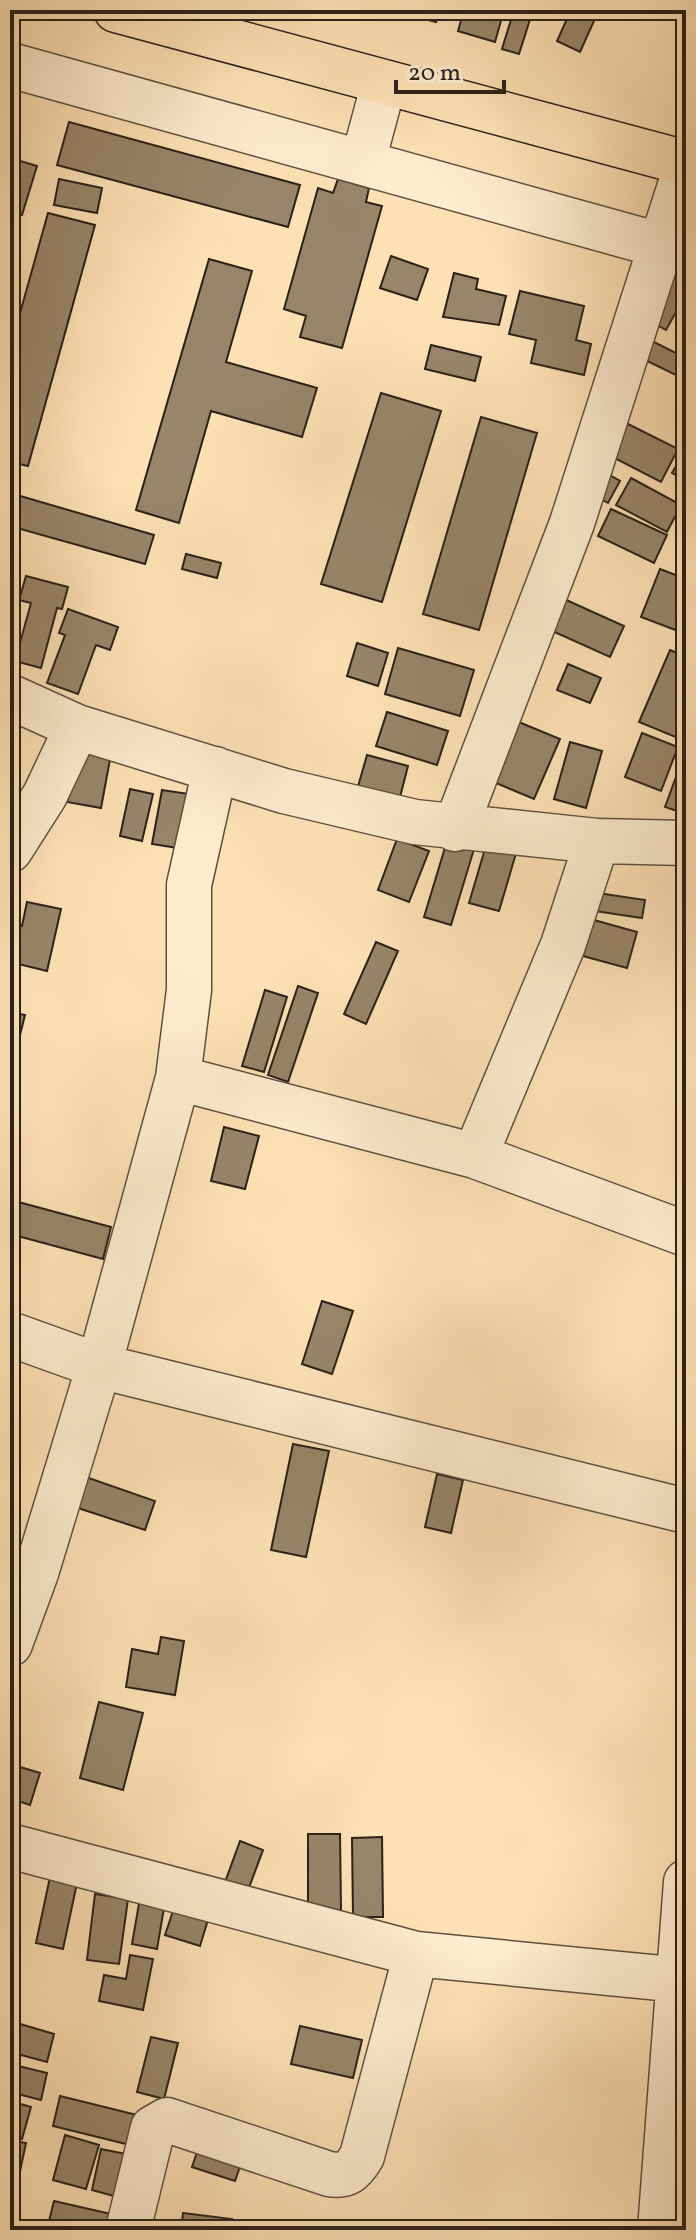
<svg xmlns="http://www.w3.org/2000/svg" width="696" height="2240" font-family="Vollkorn,serif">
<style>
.building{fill:#98856a;stroke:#2a2119;stroke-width:2}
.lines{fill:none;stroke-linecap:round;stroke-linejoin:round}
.minor-casing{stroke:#5f5140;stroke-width:47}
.highway-casing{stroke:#2a2119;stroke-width:47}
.minor{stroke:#feeccf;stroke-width:44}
.highway{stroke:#fde1b5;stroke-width:44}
</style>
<rect width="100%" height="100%" fill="#fde1b5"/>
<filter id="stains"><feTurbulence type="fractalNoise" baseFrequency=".0025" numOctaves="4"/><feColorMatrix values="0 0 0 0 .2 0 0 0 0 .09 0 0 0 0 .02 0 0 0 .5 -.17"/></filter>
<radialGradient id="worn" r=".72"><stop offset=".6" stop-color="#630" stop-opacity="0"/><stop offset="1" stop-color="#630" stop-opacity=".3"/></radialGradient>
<path class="building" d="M403,10H440L436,22L402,13Z
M464,10H504L495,42L458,31Z
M514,10H533L519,54L502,49Z
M571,10H599L580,52L557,41Z
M69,122L300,185L288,227L57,165Z
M10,158L37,166L22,215L10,212Z
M59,179L102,188L97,213L54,205Z
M338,179L369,188L366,202L382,206L342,348L300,337L306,316L284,309L318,188L333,193Z
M48,213L95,225L28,466L10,462V349Z
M686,251V317L676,312L666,330L639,315L670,284Z
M391,256L428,269L417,300L380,288Z
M209,259L252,271L226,362L317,388L302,437L211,411L179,523L136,510Z
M454,273L478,279L476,289L506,296L499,325L443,317Z
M520,291L584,306L576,340L591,344L584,375L531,363L536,340L509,334Z
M648,339L686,358V380L639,357Z
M431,345L481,357L475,381L425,369Z
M381,393L441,411L382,602L321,584Z
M481,417L537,433L479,630L423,614Z
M618,419L678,449L661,482L601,451Z
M686,449V481L672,473Z
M597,468L620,481L608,503L585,490Z
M631,478L681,505L667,532L616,505Z
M10,493L154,535L145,564L10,526Z
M611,509L667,535L654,563L598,536Z
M186,554L221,563L217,578L182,569Z
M660,569L686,579V634L641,617Z
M26,576L68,587L62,609L57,608L41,668L15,661L31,603L19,600Z
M564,599L624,626L610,657L550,630Z
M68,609L118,627L110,650L96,645L78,694L47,683L65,635L59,633Z
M357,643L388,653L378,686L347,676Z
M398,648L474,670L460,716L385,694Z
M670,650L686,657V718L678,738L639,722Z
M568,664L601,678L590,703L557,690Z
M387,712L448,731L437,765L376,746Z
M509,718L560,739L534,799L484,778Z
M642,733L678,747L661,791L625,777Z
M570,742L602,751L586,808L554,799Z
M77,748L111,754L101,808L67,802Z
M367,755L408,766L399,801L357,790Z
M676,777L686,780V814L665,807Z
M130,789L153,794L142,841L120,836Z
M162,790L189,794L178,848L152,844Z
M397,839L429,851L409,902L378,890Z
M447,841L474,849L451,925L424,917Z
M487,842L517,850L499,911L469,903Z
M591,892L645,900L642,918L588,910Z
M27,902L61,909L47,971L10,962V923L22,926Z
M594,920L637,932L627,968L583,956Z
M376,942L398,951L366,1024L344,1014Z
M298,986L318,993L288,1082L268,1075Z
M265,990L287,997L264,1072L242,1066Z
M10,1012L25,1015L17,1047L10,1045Z
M224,1127L259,1136L245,1189L211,1181Z
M11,1200L111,1227L103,1259L10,1234Z
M322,1301L353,1311L332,1374L302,1364Z
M293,1444L329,1451L306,1557L271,1550Z
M437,1474L463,1480L451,1533L425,1527Z
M80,1475L155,1501L145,1530L69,1505Z
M161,1637L184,1641L175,1695L126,1687L132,1649L158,1654Z
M99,1702L143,1713L123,1790L80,1778Z
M10,1764L40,1773L30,1805L18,1801L12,1820L19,1823L13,1841L10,1840Z
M308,1834H340L341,1910H308Z
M382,1837L383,1917H353L352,1838Z
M240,1841L263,1850L247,1893L224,1885Z
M50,1877L77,1883L63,1949L36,1943Z
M95,1894L128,1899L119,1964L87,1960Z
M140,1898L165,1902L157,1949L132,1944Z
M177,1899L211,1910L200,1946L165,1935Z
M130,1955L153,1959L143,2010L99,2001L104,1975L126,1979Z
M10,2021L54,2034L47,2062L10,2052Z
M300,2026L362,2040L353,2078L291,2064Z
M151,2037L178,2043L164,2099L137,2092Z
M10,2064L47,2073L41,2100L10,2092Z
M60,2096L137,2115L130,2145L53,2126Z
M10,2101L31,2107L22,2139L10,2136Z
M65,2135L99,2145L86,2189L53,2180Z
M202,2137L245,2152L235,2181L192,2167Z
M10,2140L26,2143L19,2176L10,2174Z
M101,2149L131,2155L121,2198L92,2190Z
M54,2201L120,2216L117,2230L47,2229Z
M183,2213L232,2219L230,2230H181Z"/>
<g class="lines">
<g class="minor-casing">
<path id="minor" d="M10,65L659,245
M363,161L384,83
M13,698L77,727L284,791L415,822L597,841L686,843
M215,769L189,885V990L178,1078L99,1366L686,1511
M455,829L572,523L686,167
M10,850L45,795L77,727
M178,1078L475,1156L686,1234
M475,1156L563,945L597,841
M10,1334L99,1366L36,1573L10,1644
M10,1846L416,1954L681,1980
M128,2230L153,2128L167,2120L329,2174C347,2177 353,2171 362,2156L416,1954
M660,2230L686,1882"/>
</g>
<g class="highway-casing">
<path id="highway" d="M116,10L686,163"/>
</g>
<use href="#minor" class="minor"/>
<use href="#highway" class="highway"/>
</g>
<rect width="696" height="2240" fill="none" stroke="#fde1b5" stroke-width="40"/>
<rect x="12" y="12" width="672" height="2216" fill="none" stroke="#2a2119" stroke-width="4"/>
<rect x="20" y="20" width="656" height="2200" fill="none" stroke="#2a2119" stroke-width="2"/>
<path d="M396 80v12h108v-12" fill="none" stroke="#2a2119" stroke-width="4"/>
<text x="408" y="80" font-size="24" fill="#2a2119" stroke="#feeccf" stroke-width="6" paint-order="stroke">20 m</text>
<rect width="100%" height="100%" filter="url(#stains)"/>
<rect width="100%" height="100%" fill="url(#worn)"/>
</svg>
